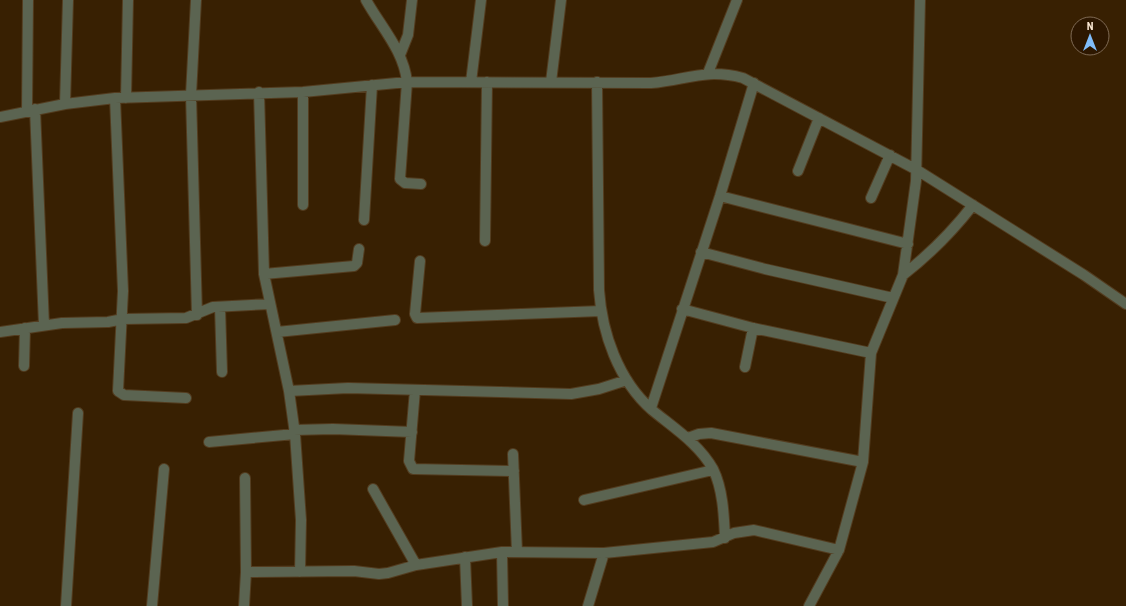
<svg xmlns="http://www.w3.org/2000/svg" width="1126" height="606" font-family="'Roboto Condensed',sans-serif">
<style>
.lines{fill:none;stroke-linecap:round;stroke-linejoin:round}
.street-casing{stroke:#533c1f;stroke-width:12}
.street{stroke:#5b6451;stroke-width:10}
</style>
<rect width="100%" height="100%" fill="#382002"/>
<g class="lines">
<g class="street-casing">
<path id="street" d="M196,0L191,95L197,315
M366,0C381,27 404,51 407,82L400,179L405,183L421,184
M400,55L408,35L412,0
M708,73L737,0
M471,82L481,0
M551,82L561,0
M597,82L599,290C602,333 618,380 652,410C674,428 699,444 713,469C723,489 724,516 725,538
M259,92L264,274L289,391L295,434L301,520L300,572
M115,98L123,291L118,391L124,395L186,398
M126,98L128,0
M65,104L68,0
M35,109L44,325
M27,111L28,0
M0,117L65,104L115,98L303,92L407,82L651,83C687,80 705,68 743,78L917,170L1084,275L1126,304
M798,171L819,118
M720,196L908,244
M871,198L890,155
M303,205V92
M364,220L372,85
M485,241L487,82
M701,252L765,269L893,298
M420,261L415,314L417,318L601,311
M264,274L354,266L357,263L359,249
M903,275C930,254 952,232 973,205
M220,307L222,372
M682,309L753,328L871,353
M0,332L62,323L108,322L123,319L186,318L213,307L270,304
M277,332L395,320
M24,366L25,328
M745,367L753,328
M415,390L409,461L413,469L514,471
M289,391L348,388L571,394L599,389L627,380
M651,408L720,196L754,83
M294,430L333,429L412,432
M688,438L699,434L711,433L863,462
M209,442L295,434
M513,454L517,552
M373,489L416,565
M584,500L713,470
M502,552L503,606
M465,557L467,606
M246,572L354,571L379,574L388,573L416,565L502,552L604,553L713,542L734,533L754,530L839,550
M66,606L78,413
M152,606L164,469
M244,606L246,572L245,478
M588,606L604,553
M809,606L839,550L863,462L871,353L903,275L916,181L920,0"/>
</g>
<use href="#street" class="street"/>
</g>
<g transform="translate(1090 36)"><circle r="19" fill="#2d1700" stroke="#7f6a54"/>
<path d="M0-3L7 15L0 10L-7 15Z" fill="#80bdfa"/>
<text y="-6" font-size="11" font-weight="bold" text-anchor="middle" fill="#fae7d2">N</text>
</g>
</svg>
